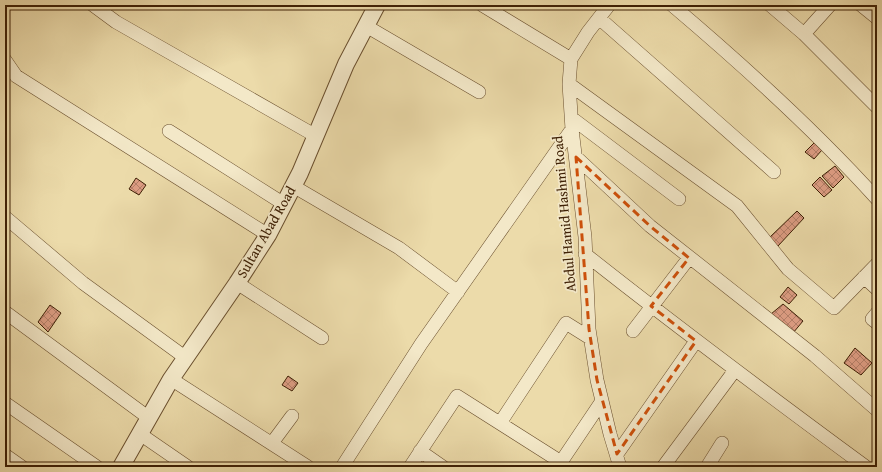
<svg xmlns="http://www.w3.org/2000/svg" width="882" height="472" font-family="'Gentium Book Plus',serif">
<style>
.building{fill:url(#building-cross-hatch);stroke:#3e2005}
.lines{fill:none;stroke-linecap:round;stroke-linejoin:round}
.minor-casing{stroke:#6a4f2e;stroke-width:14}
.tertiary-casing{stroke:#6a4f2e;stroke-width:18}
.minor{stroke:#f3e8c8;stroke-width:13}
.tertiary{stroke:#f3e8c8;stroke-width:16}
.marked{fill:none;stroke:#ce500b;stroke-width:3;stroke-dasharray:8 5;stroke-linejoin:round}
.labels{text-anchor:middle;stroke-width:3.5;stroke-linejoin:round;paint-order:stroke}
.street-label{font-size:14px;fill:#3e2005;stroke:#f3e8c8}
</style>
<defs>
<pattern id="building-cross-hatch" width="8" height="8" patternUnits="userSpaceOnUse"><rect width="8" height="8" fill="#dc9c82"/><path d="M0 0l8 8M0 8l8-8" fill="none" stroke="#b47f68"/></pattern>
</defs>
<rect width="100%" height="100%" fill="#ecdbaa"/>
<filter id="stains"><feTurbulence type="fractalNoise" baseFrequency=".005" numOctaves="4"/><feColorMatrix values="0 0 0 0 .2 0 0 0 0 .09 0 0 0 0 .02 0 0 0 .5 -.17"/></filter>
<radialGradient id="worn" r=".72"><stop offset=".6" stop-color="#630" stop-opacity="0"/><stop offset="1" stop-color="#630" stop-opacity=".3"/></radialGradient>
<path class="building" d="M814,143L822,150L814,159L805,152Z
M835,166L844,177L833,188L822,176Z
M820,177L832,190L824,197L812,185Z
M136,178L146,185L139,195L129,189Z
M797,211L804,218L778,246L769,238Z
M788,287L797,295L789,304L780,297Z
M783,304L803,321L793,333L771,314Z
M50,305L61,313L48,332L38,322Z
M855,348L872,363L861,375L844,363Z
M288,376L298,383L292,391L282,385Z"/>
<g class="lines">
<g class="minor-casing">
<path id="minor" d="M93,5L116,22L316,136
M482,5L571,59L569,84L572,129L585,237L589,329L597,380L610,434L620,467
M672,5C744,66 814,129 877,199
M770,5L804,34L877,107
M861,5L877,18
M599,18L774,172
M366,26L479,92
M804,34L830,5
M571,59L588,32L609,5
M5,60L16,76L268,235
M569,84L737,206L788,269L834,308L877,264
M573,119L679,199
M169,131L284,204
M576,157L650,226L815,356L877,410
M293,186L399,248L458,292
M5,217L83,283L186,358
M585,254C677,327 771,397 866,467
M864,277L877,289
M237,283L322,338
M5,312L149,418
M877,313L872,319L877,323
M633,331L689,258
M171,379L308,467
M5,403L97,467
M500,423L566,323L590,338
M140,434L188,467
M272,443L292,416
M420,451L443,467
M617,454L696,341
M5,455L22,467
M342,467L421,344L572,129
M410,467L457,396L561,462L602,401
M663,467L735,370
M707,467L722,443"/>
</g>
<g class="tertiary-casing">
<path id="tertiary" d="M121,467L171,379L237,283L268,235L300,173L346,64L377,5"/>
</g>
<use href="#minor" class="minor"/>
<use href="#tertiary" class="tertiary"/>
</g>
<path class="marked" d="M576,157L650,226L689,258L651,306L696,341L617,454L597,380L589,329Z"/>
<g class="labels">
<g class="street-label">
<text transform="translate(564 214) rotate(-95)" y="5">Abdul Hamid Hashmi Road</text>
<text transform="translate(266 232) rotate(-60)" y="5">Sultan Abad Road</text>
</g>
</g>
<rect width="882" height="472" fill="none" stroke="#ecdbaa" stroke-width="20"/>
<rect x="6" y="6" width="870" height="460" fill="none" stroke="#3e2005" stroke-width="2"/>
<rect x="10" y="10" width="862" height="452" fill="none" stroke="#3e2005"/>
<rect width="100%" height="100%" filter="url(#stains)"/>
<rect width="100%" height="100%" fill="url(#worn)"/>
</svg>
